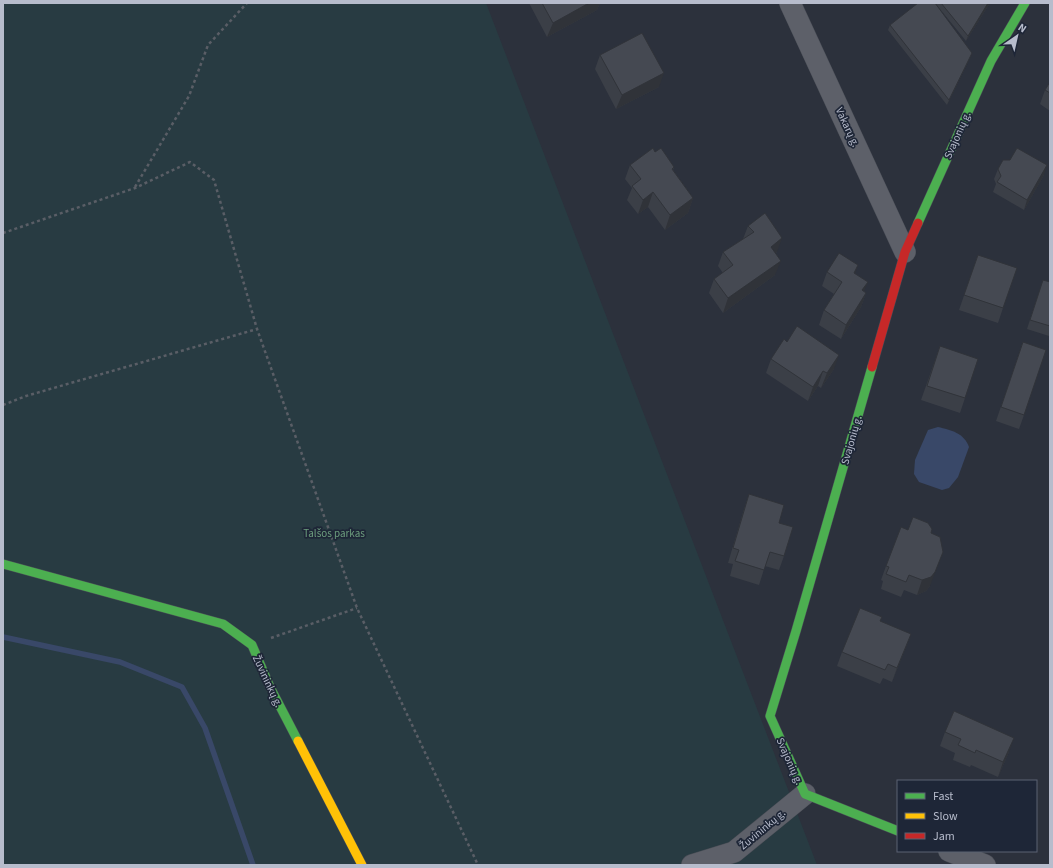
<svg xmlns="http://www.w3.org/2000/svg" width="1053" height="868" font-family="'Source Sans 3',sans-serif">
<style>
.green{fill:#283b42}
.water{fill:#394868}
.lines{fill:none;stroke-linecap:round;stroke-linejoin:round}
.stream{stroke:#394868;stroke-width:5.5}
.street-casing{stroke:#484c55;stroke-width:22}
.fast-casing{stroke:#484c55;stroke-width:10}
.slow-casing{stroke:#484c55;stroke-width:10}
.jam-casing{stroke:#484c55;stroke-width:10}
.path{stroke:#5a5e66;stroke-width:2.5;stroke-dasharray:3 3;stroke-linecap:butt}
.street{stroke:#5d6069;stroke-width:21}
.fast{stroke:#4caf50;stroke-width:9}
.slow{stroke:#ffc107;stroke-width:9}
.jam{stroke:#c62828;stroke-width:9}
.wall{fill:#3b3f47}
.shaded-wall{fill:#303339}
.building{fill:#454952;stroke:#303339}
.labels{text-anchor:middle;stroke-width:3.5;stroke-linejoin:round;paint-order:stroke}
.street-label{font-size:11px;fill:#b7bccc;stroke:#1e2637}
.park-label{font-size:11px;fill:#6d9e7e;stroke:#1e2637}
</style>
<rect width="100%" height="100%" fill="#2c313c"/>
<path class="green" d="M3,3H486L817,865H3Z"/>
<path class="water" d="M938,427C951,430 964,433 969,447L958,477L949,488L942,490L919,482L914,474L915,460L928,430Z"/>
<g class="lines">
<path class="stream" d="M3,637L120,662L182,687L205,728L253,865"/>
<g class="street-casing">
<path id="street" d="M790,3L905,252
M949,851L985,865
M692,865L734,852L805,794"/>
</g>
<g class="fast-casing">
<path id="fast" d="M918,223L991,61L1025,3
M872,367L796,631L770,716L805,794L898,831
M3,564L223,624L252,645L270,687L298,741"/>
</g>
<g class="slow-casing">
<path id="slow" d="M298,741L362,865"/>
</g>
<g class="jam-casing">
<path id="jam" d="M872,367L905,252L918,223"/>
</g>
<path class="path" d="M135,187L189,96L208,45L247,3
M3,233L135,188L190,162L214,180L257,329L357,608L478,865
M3,405L26,396L257,329
M271,638L357,608"/>
<use href="#street" class="street"/>
<use href="#fast" class="fast"/>
<use href="#slow" class="slow"/>
<use href="#jam" class="jam"/>
</g>
<path class="wall" d="M529,3H600L597,10L547,37Z
M935,3H990L966,41Z
M890,25L970,58L947,105L888,30Z
M600,55L659,87L616,109L595,69Z
M1050,82V111L1040,104L1045,90Z
M655,152L674,167L673,170L693,198L688,213L665,230L648,207L638,214L627,200L632,188L625,179L630,165Z
M998,169L1044,175L1024,210L993,192L996,184L994,179Z
M748,226L777,252L776,253L775,275L723,313L709,293L714,279L723,273L718,266L723,252L743,239Z
M978,255L1003,308L998,323L959,310Z
M827,272L855,274L864,291L866,293L861,307L841,339L819,325L824,310L834,294L822,286Z
M1043,280L1050,282V335L1049,336L1027,329Z
M1023,342L1024,415L1019,429L996,421Z
M940,346L965,398L960,413L921,400Z
M771,359L834,369L821,388L818,386L808,401L766,373Z
M749,494L784,556L779,570L765,566L759,585L730,576L733,564L728,563L744,509Z
M908,530L931,533L930,586L926,591L917,595L904,590L901,597L881,589L883,581L881,580L886,566Z
M880,622L911,634L892,682L883,678L880,684L837,666L842,652Z
M945,732L1009,752L998,777L971,765L970,767L953,760L955,753L940,746Z"/>
<path class="shaded-wall" d="M589,3H600L597,10L547,37L553,23Z
M988,3H990L966,41L968,36Z
M972,53L970,58L947,105L949,100Z
M664,73L659,87L616,109L622,95Z
M1047,165L1044,175L1024,210L1027,200Z
M653,192L648,207L638,214L643,200Z
M693,198L688,213L665,230L670,215Z
M782,238L777,252L766,261L771,247Z
M781,261L775,275L723,313L728,298Z
M858,265L853,280L854,273Z
M868,282L862,296V290Z
M866,293L861,307L841,339L846,325Z
M839,355L834,369L821,388L827,373Z
M823,371L818,386L808,401L813,387Z
M943,552L930,586L926,591L917,595L922,580Z
M911,634L905,649L892,682L897,668Z
M1014,738L1009,752L998,777L1003,762Z"/>
<path class="building" d="M542,3H589L553,23Z
M918,3H935L972,53L949,100L890,25Z
M941,3H988L968,36Z
M642,33L664,73L622,95L600,55Z
M1050,82V93L1045,90Z
M653,148L655,152L661,148L674,167L672,169L693,198L670,215L653,192L643,200L632,186L641,179L630,165Z
M1017,148L1047,165L1027,200L997,182L1001,176L998,169L1003,160H1010Z
M765,213L782,238L771,247L781,261L728,298L714,279L733,265L723,252L754,232L748,226Z
M839,253L858,265L854,273L868,282L862,290L866,293L846,325L824,310L842,282L827,272Z
M978,255L1017,268L1003,308L964,295Z
M1043,280L1050,282V326L1030,320Z
M797,326L839,355L827,373L823,371L813,387L771,359L784,339L787,342Z
M1023,342L1046,350L1024,415L1001,407Z
M940,346L978,359L965,398L927,386Z
M749,494L784,505L779,523L793,527L784,556L770,552L764,570L735,561L739,550L733,548Z
M913,517L928,523L932,529L931,533L940,537L943,552L935,572L931,577L922,580L909,575L906,582L886,574L889,567L886,566L901,527L908,530Z
M860,608L882,617L880,621L911,634L897,668L888,664L885,670L842,652Z
M954,711L1014,738L1003,762L976,750L975,753L958,745L961,739L945,732Z"/>
<g class="labels">
<g class="street-label">
<text transform="translate(848 127) rotate(65)" y="4">Vakarų g.</text>
<text transform="translate(957 135) rotate(-66)" y="4">Svajonių g.</text>
<text transform="translate(851 440) rotate(-74)" y="4">Svajonių g.</text>
<text transform="translate(268 681) rotate(65)" y="4">Žuvininkų g.</text>
<text transform="translate(790 761) rotate(66)" y="4">Svajonių g.</text>
<text transform="translate(762 829) rotate(-40)" y="4">Žuvininkų g.</text>
</g>
<g class="park-label">
<text x="334" y="537">Talšos parkas</text>
</g>
</g>
<rect width="1053" height="868" fill="none" stroke="#b7bccc" stroke-width="8"/>
<rect x="897" y="780" width="140" height="72" fill="#1e2637" stroke="#5b6273"/>
<rect x="905" y="793" width="20" height="6" fill="#4caf50" stroke="#5b6273"/>
<text x="933" y="800" font-size="12" fill="#b7bccc">Fast</text>
<rect x="905" y="813" width="20" height="6" fill="#ffc107" stroke="#5b6273"/>
<text x="933" y="820" font-size="12" fill="#b7bccc">Slow</text>
<rect x="905" y="833" width="20" height="6" fill="#c62828" stroke="#5b6273"/>
<text x="933" y="840" font-size="12" fill="#b7bccc">Jam</text>
<g transform="translate(1017 36) rotate(34)" stroke="#1e2637" stroke-width="3" paint-order="stroke">
<path d="M0-3L7 15L0 10L-7 15Z" fill="#b7bccc"/>
<text y="-6" font-size="11" font-weight="bold" text-anchor="middle" fill="#b7bccc">N</text>
</g>
</svg>
